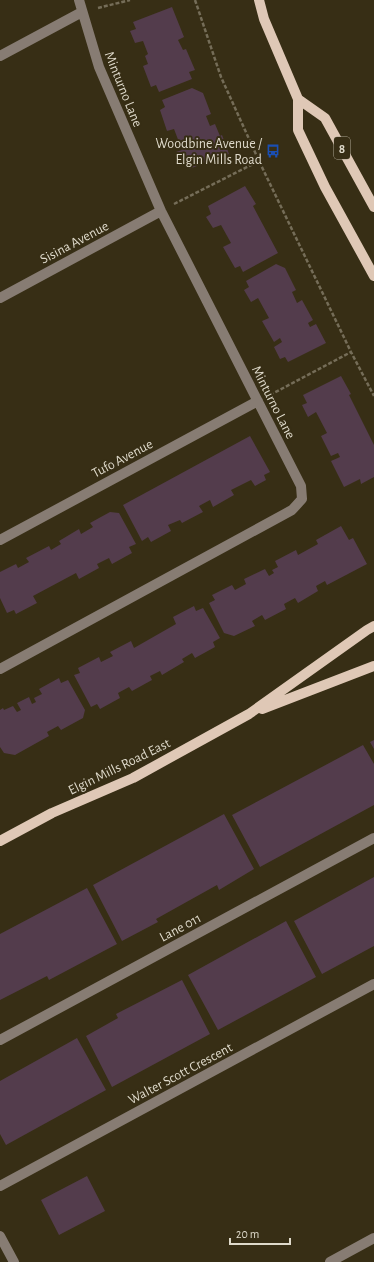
<svg xmlns="http://www.w3.org/2000/svg" width="374" height="1262" font-family="'Alegreya Sans',sans-serif">
<style>
.building{fill:#533c4c}
.lines{fill:none;stroke-linecap:round;stroke-linejoin:round}
.path{stroke:#756d58;stroke-width:2.5;stroke-dasharray:4 2;stroke-linecap:butt}
.minor{stroke:#877c73;stroke-width:10}
.major{stroke:#dfc8b6;stroke-width:10}
.labels{text-anchor:middle;stroke-width:4;stroke-linejoin:round;paint-order:stroke}
.shield{fill:#372e15;stroke:#ada694;stroke-width:1}
.shield-label{font-size:13px;font-weight:bold;fill:#dfdacb}
.street-label{font-size:14px;fill:#dfdacb;stroke:#372e15}
.poi-label{font-size:14px;fill:#dfdacb;stroke:#372e15;text-anchor:end}
</style>
<rect width="100%" height="100%" fill="#372e15"/>
<path class="building" d="M172,7L184,37L178,40L183,50L186,49L195,70L189,72L192,79L159,92L156,85L151,87L143,66L148,64L145,56L148,54L143,41L135,43L130,31L136,29L133,22Z
M192,88L203,93L211,114L206,116L210,126L215,124L220,136L222,135L229,154L189,169L186,162L181,164L176,152L182,150L174,129L167,131L160,110L165,107L162,100Z
M245,186L256,204L253,206L278,253L243,272L240,266L235,268L223,247L231,243L221,225L213,228L206,217L211,214L208,206Z
M276,264L285,268L296,290L292,292L297,303L302,300L313,320L308,323L310,327L316,324L326,343L288,362L285,357L280,359L274,347L282,342L280,338L274,342L262,321L269,318L258,298L251,302L244,290L249,287L246,281Z
M341,376L351,394L349,395L374,445V477L361,484L360,479L344,487L331,461L340,457L338,453L331,456L321,436L327,433L316,412L308,417L302,405L307,403L303,395Z
M250,436L270,472L264,475L266,480L255,486L251,480L231,490L234,495L213,507L210,500L199,506L203,512L182,523L180,520L168,525L171,531L151,542L148,537L142,541L123,505Z
M110,512L119,513L136,544L129,547L132,553L112,564L109,558L97,564L99,568L79,579L76,573L33,596L37,603L16,614L14,610L7,613L0,598V572L16,564L18,568L29,562L26,558L49,546L51,550L61,544L59,541L79,529L81,534L93,527L90,523Z
M341,526L349,540L353,538L367,564L327,585L325,581L316,586L318,591L298,603L295,598L284,604L286,609L265,620L262,615L252,621L255,626L234,636L224,633L209,603L215,600L212,595L232,585L235,590L246,584L244,579L265,569L269,576L274,573L272,570L278,567L275,561L296,550L298,555L318,544L316,540Z
M194,606L196,611L203,608L220,638L213,642L215,647L195,658L192,653L182,659L184,662L162,675L160,671L150,676L152,680L132,691L129,687L118,693L120,698L100,709L97,704L91,707L74,675L80,673L78,668L99,657L101,662L113,656L110,652L131,641L134,648L176,624L173,617Z
M59,678L61,683L68,680L85,710L83,718L61,730L58,726L47,732L49,736L15,755L4,753L0,747V710L3,708L4,710L13,706L17,712L21,710L17,703L29,697L32,704L36,702L34,698L42,694L39,689Z
M374,740V749L370,742Z
M363,745L374,764V805L260,867L232,815Z
M224,814L254,869L219,890L217,885L156,919L158,922L122,941L93,885Z
M374,877V946L322,974L294,921Z
M87,888L117,944L49,980L47,976L0,1000V934Z
M286,921L316,977L218,1030L188,975Z
M182,980L210,1034L112,1087L86,1036L118,1018L116,1014Z
M77,1038L106,1090L6,1145L0,1134V1081Z
M87,1176L105,1211L59,1235L41,1200Z"/>
<g class="lines">
<path class="path" d="M195,0L221,77L259,161L351,352L374,396
M98,8L130,0
M174,204L259,161
M270,395L351,352"/>
<path class="minor" d="M0,56L82,12
M0,298L161,211
M0,540L258,401
M0,669L292,510L302,499L301,486L161,211L99,67L79,0
M0,1040L374,838
M0,1186L374,984
M0,1236L14,1262
M330,1262L374,1238"/>
<path class="major" d="M259,0L264,19L298,99V130L325,187L374,276
M298,99L325,118L374,207
M262,709L374,666
M0,841L52,813L133,778L249,714L367,630L374,626"/>
</g>
<defs>
<g id="bus-bare" transform="scale(1.08)"><path d="M-5-6H5V4H4V6H2V4H-2V6H-4V4H-5ZM-3.5-4V0h7V-4ZM-3.5 1.2v1.5H-2V1.2ZM2 1.2v1.5H3.5V1.2Z" fill="#1a4fb4" stroke="#372e15" stroke-width="2.5" paint-order="stroke"/></g>
</defs>
<g fill-rule="evenodd">
<use href="#bus-bare" x="273" y="151"/>
</g>
<g class="labels">
<rect class="shield" x="334" y="137" width="16" height="22" rx="3"/>
<g class="shield-label">
<text x="342" y="153">8</text>
</g>
<g class="street-label">
<text transform="translate(124 89) rotate(68)" y="5">Minturno Lane</text>
<text transform="translate(74 242) rotate(-28)" y="5">Sisina Avenue</text>
<text transform="translate(274 402) rotate(63)" y="5">Minturno Lane</text>
<text transform="translate(122 458) rotate(-28)" y="5">Tufo Avenue</text>
<text transform="translate(119 766) rotate(-26)" y="5">Elgin Mills Road East</text>
<text transform="translate(180 927) rotate(-28)" y="5">Lane 011</text>
<text transform="translate(180 1073) rotate(-28)" y="5">Walter Scott Crescent</text>
</g>
<g class="poi-label">
<text x="262" y="148">Woodbine Avenue /<tspan x="262" dy="16">Elgin Mills Road</tspan></text>
</g>
</g>
<path d="M230 1238v6h60v-6" fill="none" stroke="#dfdacb" stroke-width="2"/>
<text x="236" y="1238" font-size="12" fill="#dfdacb" stroke="#372e15" stroke-width="3" paint-order="stroke">20 m</text>
</svg>
